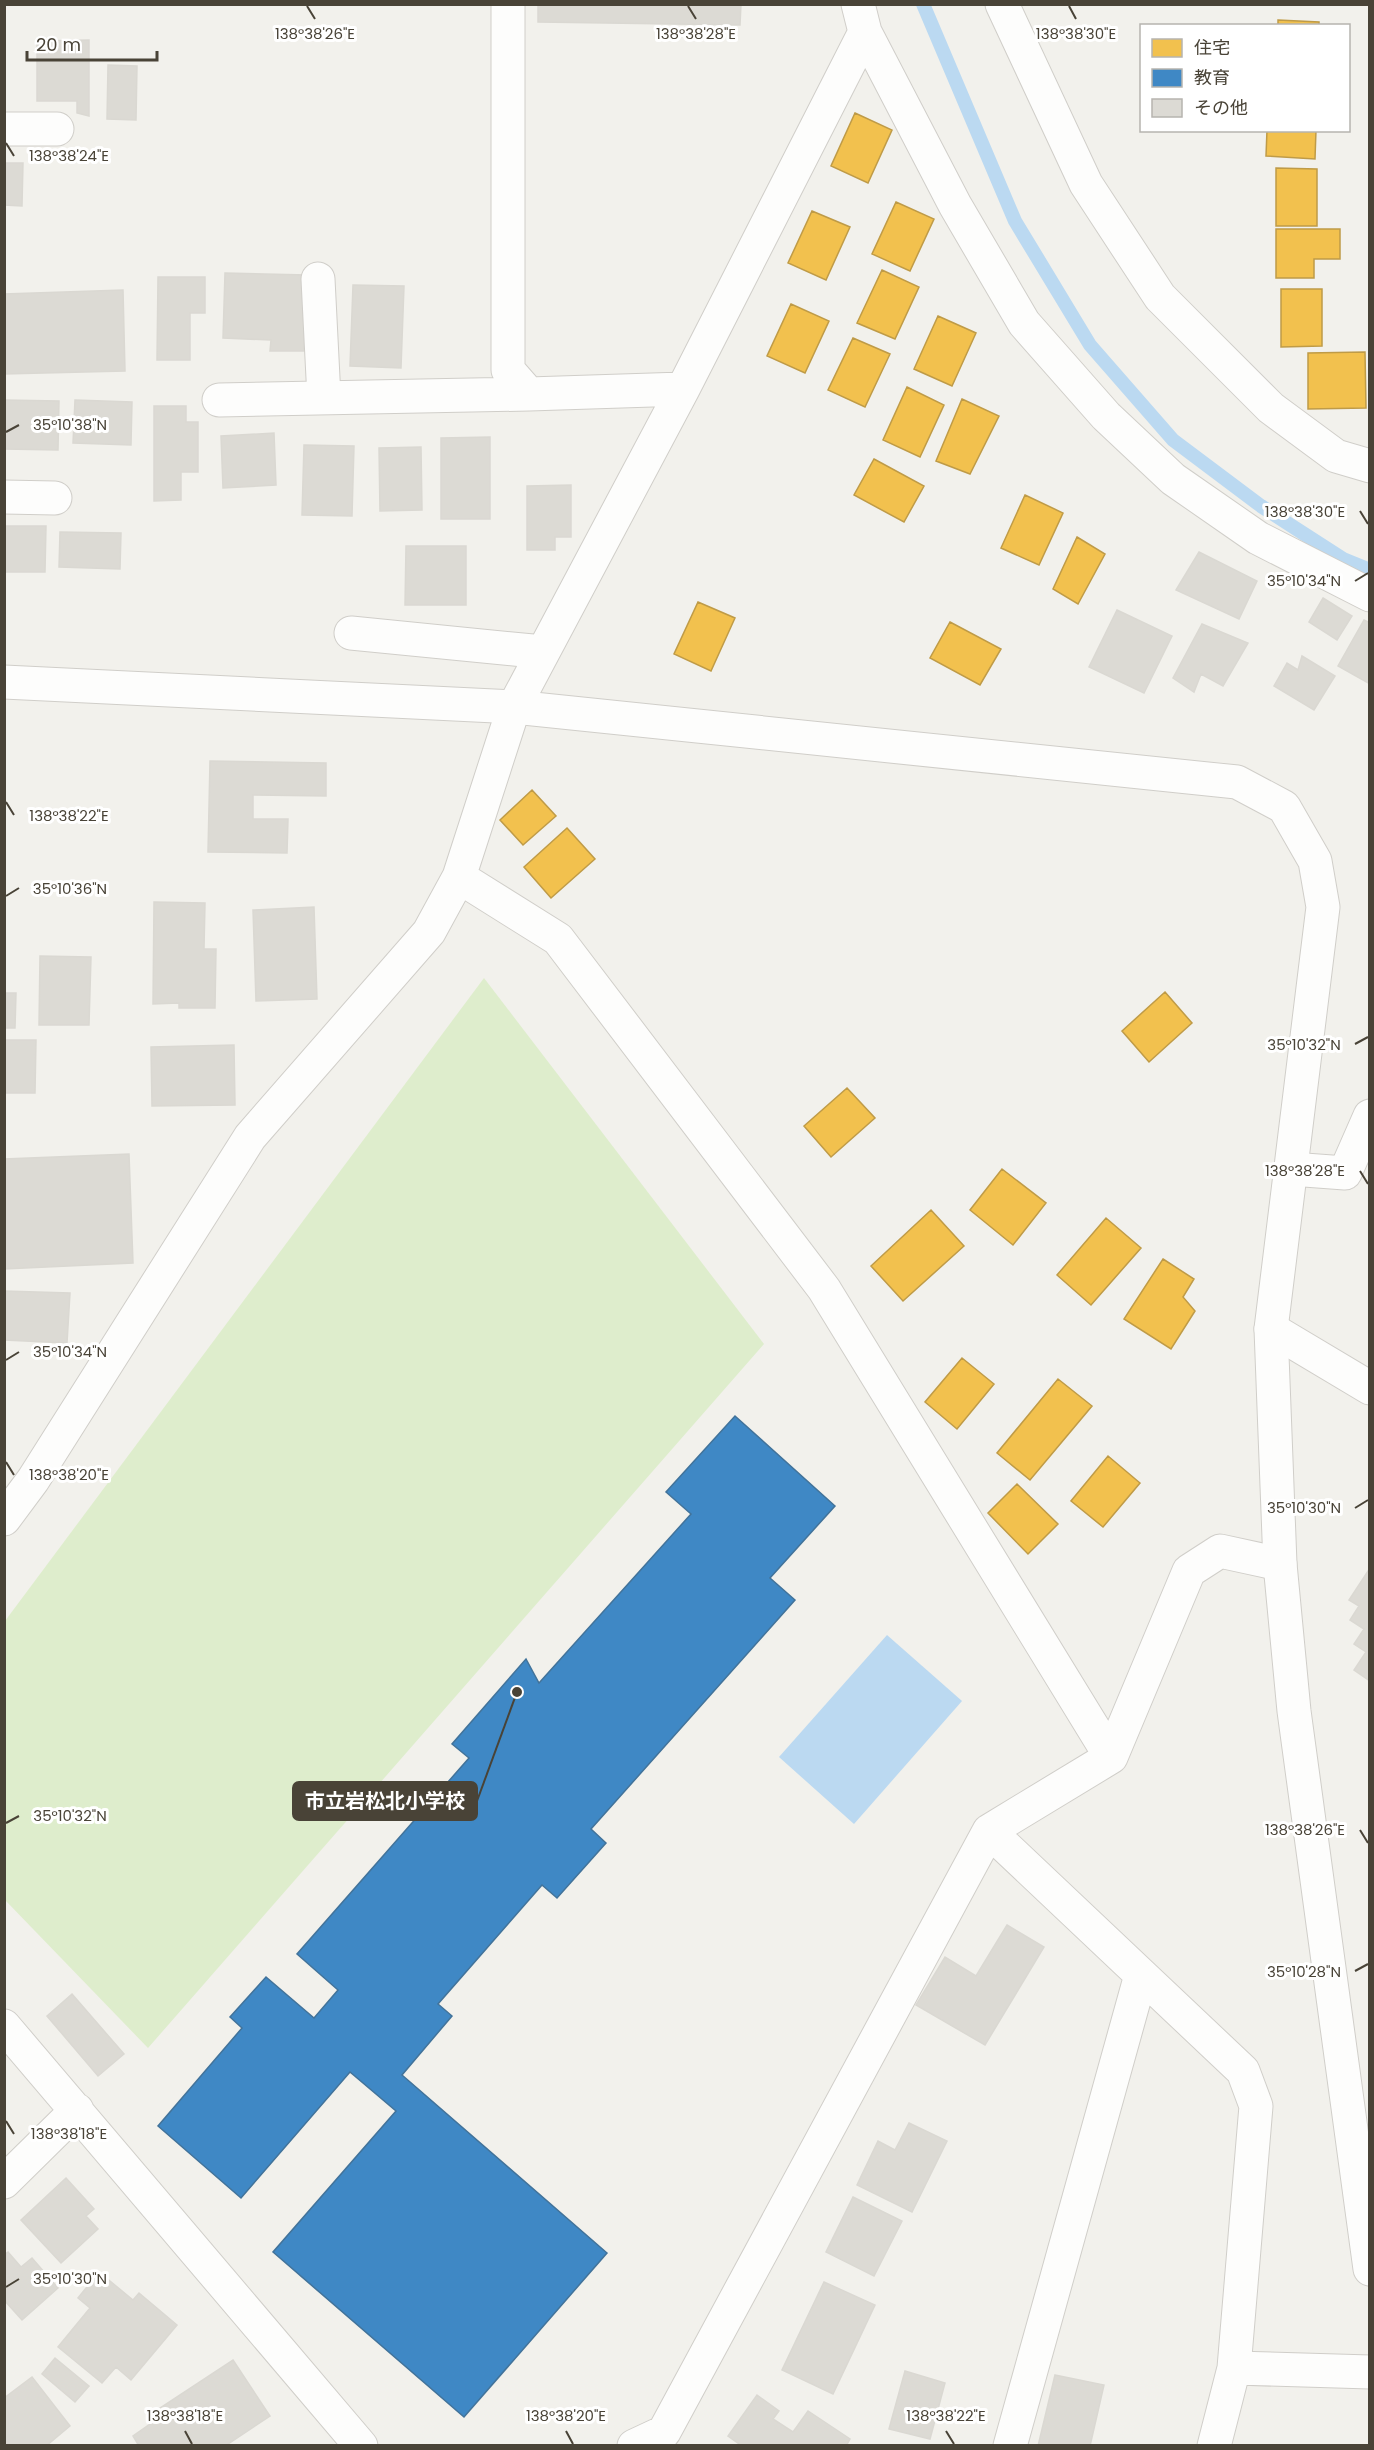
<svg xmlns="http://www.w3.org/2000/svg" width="1374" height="2450" font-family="Poppins,'Noto Sans JP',sans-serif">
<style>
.green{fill:#deedcc}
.water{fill:#bbd9f1}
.homes{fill:#f2c14e;stroke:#bf9b47;stroke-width:1.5}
.schools{fill:#3f88c5;stroke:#42739a;stroke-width:1.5}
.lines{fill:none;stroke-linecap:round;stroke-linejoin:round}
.stream{stroke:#bbd9f1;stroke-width:14}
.building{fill:#dcdad4;stroke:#dad8d2;stroke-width:1.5}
.minor-casing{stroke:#d0cec9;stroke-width:35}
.tertiary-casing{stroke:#d0cec9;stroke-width:35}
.minor{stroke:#fdfdfc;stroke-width:33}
.tertiary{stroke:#fdfdfc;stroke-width:33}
.ticks{fill:none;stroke:#494337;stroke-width:2}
.ticks-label{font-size:15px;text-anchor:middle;fill:#494337;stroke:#fff;stroke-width:6;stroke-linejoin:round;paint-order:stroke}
.leader{fill:none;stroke:#494337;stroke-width:2}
.callout-dot{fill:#494337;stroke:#fff;stroke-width:2}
.callout{fill:#494337;stroke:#494337;stroke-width:2}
.callout-label{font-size:20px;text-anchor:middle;font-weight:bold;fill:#fff}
</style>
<rect width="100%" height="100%" fill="#f2f1ec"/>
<path class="green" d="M484,978L764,1344L148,2048L5,1900V1621Z"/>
<path class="water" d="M887,1635L962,1701L854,1824L779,1757Z"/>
<path class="homes" d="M1278,20L1319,22V26H1278Z
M855,113L892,130L868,183L831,166Z
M1267,130H1316L1315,159L1266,156Z
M1276,168L1317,169V226H1276Z
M896,202L934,219L910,271L872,254Z
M812,211L850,227L826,280L788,263Z
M1276,229H1340V259H1314V278H1276Z
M882,270L919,287L895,339L857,323Z
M1281,289H1322V346L1281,347Z
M791,304L829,321L805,373L767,356Z
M938,316L976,333L952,386L914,369Z
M853,338L890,354L865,407L828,390Z
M1365,352L1366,408L1308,409V353Z
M907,387L944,405L920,457L883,440Z
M962,399L999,416L970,474L936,461Z
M874,459L924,486L904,522L854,495Z
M1025,495L1063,513L1039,565L1001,548Z
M1077,537L1105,554L1078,604L1053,589Z
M698,602L735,618L711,671L674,654Z
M950,622L1001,649L980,685L930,658Z
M532,790L556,816L523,845L500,820Z
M567,828L595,859L551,898L524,867Z
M1165,992L1192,1023L1149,1062L1122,1031Z
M847,1088L875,1118L831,1157L804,1126Z
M1002,1169L1046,1203L1013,1245L970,1210Z
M931,1210L964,1246L903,1301L871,1266Z
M1106,1218L1141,1248L1091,1305L1057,1275Z
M1163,1259L1194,1279L1183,1297L1195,1311L1171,1349L1124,1319Z
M962,1358L994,1384L957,1429L925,1402Z
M1058,1379L1092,1406L1030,1480L997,1453Z
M1108,1456L1140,1483L1103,1527L1071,1501Z
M1017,1484L1058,1524L1028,1554L988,1513Z"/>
<path class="schools" d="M735,1416L835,1506L770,1578L795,1600L591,1829L606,1843L557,1898L542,1885L438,2004L452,2016L402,2075L607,2253L464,2417L273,2252L396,2111L350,2072L241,2198L158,2126L242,2028L230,2017L266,1977L314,2018L338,1990L297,1954L469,1758L452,1744L526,1659L539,1683L691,1514L666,1492Z"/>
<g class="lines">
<path class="stream" d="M923,4L1015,221L1090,345L1173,440L1261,506L1343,559L1370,570"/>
</g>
<path class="building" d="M538,4H741L740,25L538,22Z
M89,40V116L77,113V101H37V41Z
M108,65L137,66L136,120L107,119Z
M4,163H23L22,206L4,205Z
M225,273L307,275L304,351H270L271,340L223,338Z
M158,277H205V313H190V360H157Z
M353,285L404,286L401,368L350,366Z
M123,290L125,371L4,374V294Z
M4,400L59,401L58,450L4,449Z
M75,400L132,402L131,445L73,443Z
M154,406H186V422H198V472H181V500L154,501Z
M274,433L276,485L223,488L221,436Z
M490,437V519H441V438Z
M304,445L354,446L352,516L302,515Z
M421,447L422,510L380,511L379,448Z
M571,485V537H555V550H527V486Z
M4,526H46L45,572H4Z
M60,532L121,533L120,569L59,567Z
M406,546H466V605H405Z
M1199,552L1257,581L1239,619L1176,590Z
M1323,598L1352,616L1337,640L1309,622Z
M1117,610L1172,636L1144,693L1089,667Z
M1364,620L1370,623V684L1338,666Z
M1202,624L1248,643L1223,686L1201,674L1194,692L1173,678Z
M1302,656L1335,676L1314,710L1274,686L1287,663L1298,670Z
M210,761L326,763V796L253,795V819H288L287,853L208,852Z
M154,902L205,903L204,949H216L215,1008H179V1003L153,1004Z
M314,907L317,999L256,1001L253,910Z
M40,956L91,957L89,1025H39Z
M4,993H16L15,1028H4Z
M4,1040H36L35,1093H4Z
M234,1045L235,1105L152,1106L151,1047Z
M129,1154L133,1263L4,1269V1159Z
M4,1291L70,1293L67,1343L4,1340Z
M1370,1568V1681L1354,1670L1366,1652L1354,1644L1364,1629L1350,1620L1359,1606L1349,1600Z
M1007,1925L1044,1947L985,2045L916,2005L945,1957L976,1976Z
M72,1994L124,2054L98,2076L47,2016Z
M909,2123L947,2141L912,2212L857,2185L878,2141L895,2150Z
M66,2178L94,2209L86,2216L98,2229L61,2263L21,2220Z
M853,2197L902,2221L874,2276L826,2252Z
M8,2252L21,2267L32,2258L58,2288L22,2320L4,2300V2255Z
M99,2272L133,2300L139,2293L177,2325L131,2380L116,2367L102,2383L58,2347L90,2308L78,2298Z
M824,2282L875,2305L833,2394L782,2370Z
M55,2358L89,2386L75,2402L42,2374Z
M233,2360L270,2416L225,2446H139L133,2436L160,2417L157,2410Z
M905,2371L945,2383L930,2439L889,2429Z
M1055,2375L1104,2385L1090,2446H1038Z
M32,2377L70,2426L46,2446H4V2398Z
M757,2395L779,2411L773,2419L793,2432L808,2411L850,2439L846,2446H742L728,2436Z"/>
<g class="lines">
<g class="minor-casing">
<path id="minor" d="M508,4V370L529,394L683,389
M858,4L865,32L955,205L1024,323L1106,416L1173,479L1258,538L1370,595
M1002,4L1086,184L1160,297L1271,408L1336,456L1370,466
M4,129H57
M318,279L324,398
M219,400L529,394
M4,497L55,498
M351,633L543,652
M459,877L558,939L824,1289L1111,1757
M1291,1169L1345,1173L1370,1116
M1271,1329L1370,1388
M4,1519L33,1480L250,1137L429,932L459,877L514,707L683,389L865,32
M989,1831L1243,2071L1256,2106L1234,2368L1214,2446
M4,2026L361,2446
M4,2182L77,2110
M1234,2368L1370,2372
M634,2446L664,2432L989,1831L1111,1757L1189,1571L1220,1551L1280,1564
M1010,2446L1141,1975"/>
</g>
<g class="tertiary-casing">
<path id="tertiary" d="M4,682L514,707L1237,782L1284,807L1315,861L1323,907L1271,1329L1280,1564L1294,1711L1370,2269"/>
</g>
<use href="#minor" class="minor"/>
<use href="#tertiary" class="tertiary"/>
</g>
<path class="ticks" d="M307,6L315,19M688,6L696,19M1069,6L1076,19M6,143L14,156M6,432L19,425M1360,511L1368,524M1355,581L1368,573M6,802L14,815M6,896L19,888M1355,1044L1368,1037M1360,1171L1368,1184M6,1360L19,1352M6,1462L14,1475M1355,1508L1368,1500M6,1823L19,1816M1360,1830L1368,1843M1355,1971L1368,1964M6,2121L14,2134M6,2287L19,2279M185,2431L192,2444M566,2431L573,2444M946,2431L954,2444"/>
<g class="ticks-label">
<text x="315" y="39">138°38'26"E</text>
<text x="696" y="39">138°38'28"E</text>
<text x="1076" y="39">138°38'30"E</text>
<text x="69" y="161">138°38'24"E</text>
<text x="70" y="430">35°10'38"N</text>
<text x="1305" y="517">138°38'30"E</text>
<text x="1304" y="586">35°10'34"N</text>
<text x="69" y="821">138°38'22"E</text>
<text x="70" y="894">35°10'36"N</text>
<text x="1304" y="1050">35°10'32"N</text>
<text x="1305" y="1176">138°38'28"E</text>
<text x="70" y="1357">35°10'34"N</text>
<text x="69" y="1480">138°38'20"E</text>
<text x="1304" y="1513">35°10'30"N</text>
<text x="70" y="1821">35°10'32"N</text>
<text x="1305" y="1835">138°38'26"E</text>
<text x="1304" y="1977">35°10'28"N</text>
<text x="69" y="2139">138°38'18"E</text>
<text x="70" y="2284">35°10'30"N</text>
<text x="185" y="2421">138°38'18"E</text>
<text x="566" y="2421">138°38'20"E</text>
<text x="946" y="2421">138°38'22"E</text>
</g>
<path class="leader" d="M517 1692L477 1801"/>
<circle class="callout-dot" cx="517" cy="1692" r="6"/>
<rect class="callout" x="293" y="1782" width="184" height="38" rx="6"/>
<g class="callout-label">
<text x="385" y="1808">市立岩松北小学校</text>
</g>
<rect width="1374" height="2450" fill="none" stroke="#494337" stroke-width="12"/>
<rect x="1140" y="24" width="210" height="108" fill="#ffffff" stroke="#b6b4af" stroke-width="1.5"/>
<rect x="1152" y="39" width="30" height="18" fill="#f2c14e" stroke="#b6b4af" stroke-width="1.5"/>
<text x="1194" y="54" font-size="18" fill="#494337">住宅</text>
<rect x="1152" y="69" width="30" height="18" fill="#3f88c5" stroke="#b6b4af" stroke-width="1.5"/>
<text x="1194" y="84" font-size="18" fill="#494337">教育</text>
<rect x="1152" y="99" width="30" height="18" fill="#dcdad4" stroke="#b6b4af" stroke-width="1.5"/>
<text x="1194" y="114" font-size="18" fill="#494337">その他</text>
<path d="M27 51v9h130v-9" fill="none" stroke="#494337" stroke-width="3"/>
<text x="36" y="51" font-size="18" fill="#494337" stroke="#ffffff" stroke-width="4.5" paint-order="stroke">20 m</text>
</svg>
